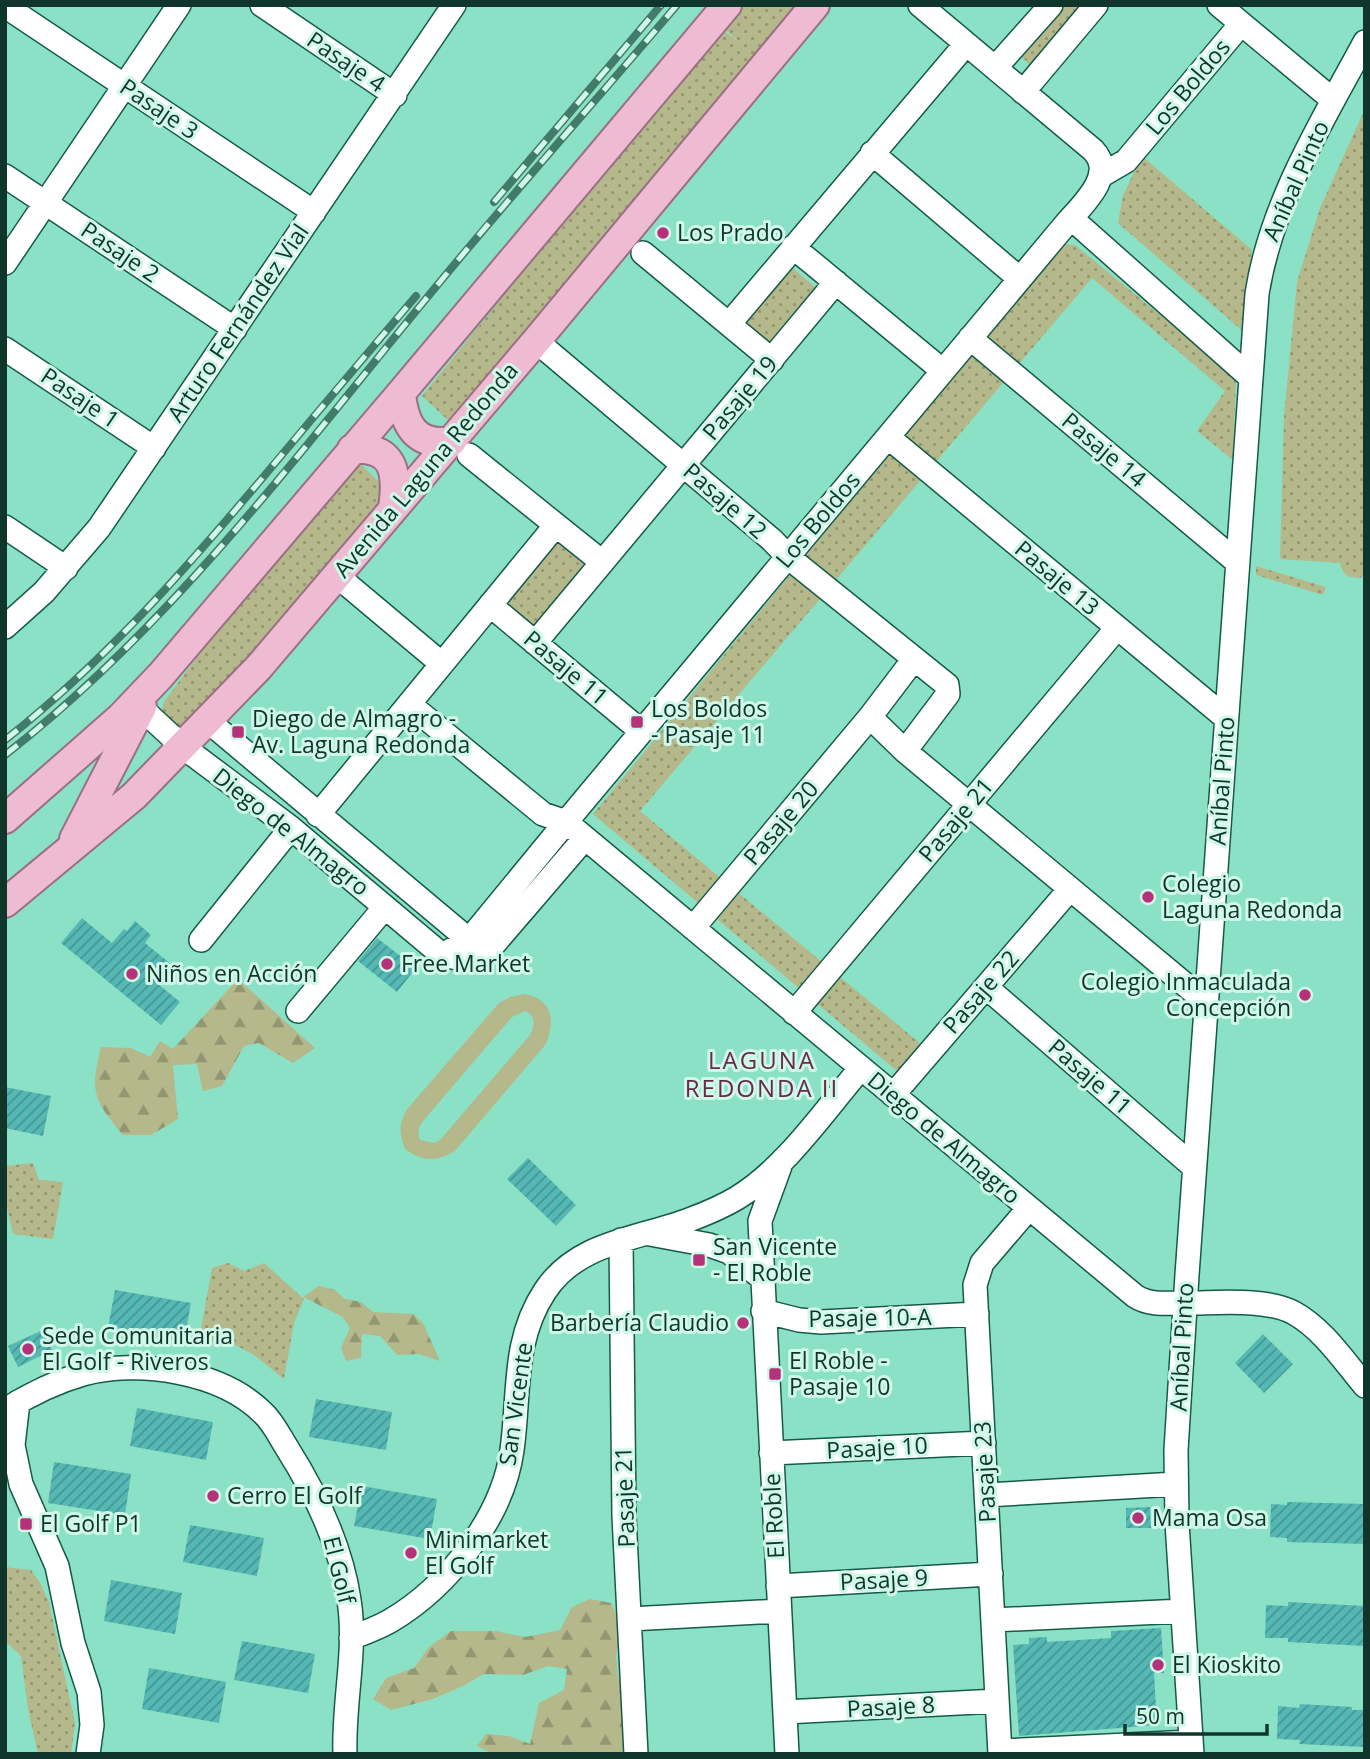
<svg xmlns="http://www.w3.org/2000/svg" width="1370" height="1759" font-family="'Open Sans',sans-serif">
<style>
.grass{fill:url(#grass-dots)}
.forest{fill:url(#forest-firs)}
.garden{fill:#b5b88a;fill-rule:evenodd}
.building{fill:url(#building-hatch)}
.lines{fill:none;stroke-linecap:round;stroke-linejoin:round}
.minor-casing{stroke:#155b49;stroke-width:26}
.major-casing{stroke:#996f84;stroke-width:32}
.minor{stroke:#fff;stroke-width:23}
.major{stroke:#eebbd3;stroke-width:28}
.rail-casing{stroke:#427b69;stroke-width:8}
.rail{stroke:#cff8e9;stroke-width:5;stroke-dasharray:16;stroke-linecap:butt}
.poi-dot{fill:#b5327a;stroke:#cff8e9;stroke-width:2.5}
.labels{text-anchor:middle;stroke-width:6;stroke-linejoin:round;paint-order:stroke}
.street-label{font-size:23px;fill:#10352a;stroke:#cff8e9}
.poi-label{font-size:23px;fill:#10352a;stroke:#cff8e9;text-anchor:start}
.neighbourhood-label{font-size:24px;letter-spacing:2px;fill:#69294a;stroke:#cff8e9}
</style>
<defs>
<pattern id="grass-dots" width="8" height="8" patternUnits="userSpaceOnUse" patternTransform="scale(1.75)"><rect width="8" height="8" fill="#b5b88a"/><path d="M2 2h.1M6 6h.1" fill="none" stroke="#929671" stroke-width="1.8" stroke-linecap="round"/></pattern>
<pattern id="forest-firs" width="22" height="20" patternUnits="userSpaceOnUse" patternTransform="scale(1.75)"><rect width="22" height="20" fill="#b5b88a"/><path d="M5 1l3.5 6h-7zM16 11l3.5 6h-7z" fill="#929671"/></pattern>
<pattern id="building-hatch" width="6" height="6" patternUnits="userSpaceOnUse" patternTransform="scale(1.75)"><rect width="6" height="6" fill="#55b8b4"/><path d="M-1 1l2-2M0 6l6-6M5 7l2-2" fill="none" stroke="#459693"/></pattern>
</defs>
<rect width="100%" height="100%" fill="#8be1c5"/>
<path class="grass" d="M740,5H800L452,424L422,396L721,29L742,44L722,27Z
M1061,5H1081L1030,65L1019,54Z
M1365,109V574L1360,578C1348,578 1343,575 1340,563L1280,559L1284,416L1297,282L1320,208Z
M1142,156L1252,250L1245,333L1118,223L1123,195Z
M1063,244L1075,245L1236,377L1233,460L1197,431L1225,391L1092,278L640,811L922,1045L898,1072L593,814Z
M785,262L819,290L765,354L732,326Z
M349,453L393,495L221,696L179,735L162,718L163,703Z
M557,540L591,566L535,634L503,607Z
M1256,566L1326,587L1323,595L1256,575Z
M33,1163L39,1180L63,1182L53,1239L13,1234L5,1198V1166Z
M228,1263L244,1271L264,1263L304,1299L294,1323L284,1379L254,1355L232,1343L199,1340L212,1268Z
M5,1567L31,1570L40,1583L49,1602L56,1635L75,1723L71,1754H38L28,1709L21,1656L5,1641Z"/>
<path class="forest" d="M238,979L315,1048L293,1063L259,1043L244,1046L222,1086L203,1091L197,1064L173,1065L178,1119L151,1135H123C93,1099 90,1093 101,1047L131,1048L150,1057L160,1041L173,1049Z
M319,1286L335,1290L345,1299L361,1302L373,1312L413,1314L423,1323L440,1361L419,1354L397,1355L380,1336L362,1334L361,1358L346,1361L341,1348L350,1328L343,1317L303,1297Z
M590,1599L611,1603L622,1626L616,1655L618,1678L635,1690L632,1754H558L557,1751L552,1754H493L477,1746L486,1734L509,1736L530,1744L539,1703L564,1690L567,1669L548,1666L523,1675L484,1674L463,1686L433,1699L391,1710L373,1699L386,1678L414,1668L429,1647L451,1631H496L525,1637L560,1630L572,1607Z"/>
<path class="garden" d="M524,994C553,999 555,1020 546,1044L455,1151C437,1162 423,1162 405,1149C399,1133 398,1122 409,1107L499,1003L510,997ZM525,1011C536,1016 535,1025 530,1035L441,1139L435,1143L420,1140C417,1132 418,1128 423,1121L512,1017Z"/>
<path class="building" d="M82,918L112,943L124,929L127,931L135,921L151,935L145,943L172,965L157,983L180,1002L161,1025L61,943Z
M377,938L416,968L397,992L358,961Z
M5,1087L51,1096L43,1136L5,1128Z
M528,1158L576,1205L556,1226L507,1179Z
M115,1290L191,1303L184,1342L108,1328Z
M43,1330L52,1350L18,1367L8,1346Z
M1263,1334L1293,1364L1264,1393L1235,1363Z
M316,1399L392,1412L386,1450L309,1437Z
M137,1408L213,1422L206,1460L130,1446Z
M54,1462L131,1474L125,1515L48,1503Z
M362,1486L437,1499L430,1539L354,1526Z
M1287,1502L1365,1504V1544L1287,1542V1538L1270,1537L1271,1504L1287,1505Z
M1150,1507L1151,1528H1126V1508Z
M190,1525L264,1538L257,1576L183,1562Z
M111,1580L182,1593L175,1634L104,1621Z
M1288,1602L1365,1606V1646L1288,1642V1638H1265L1266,1605L1288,1606Z
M1161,1628L1164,1673H1154L1157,1725L1019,1736L1013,1645L1029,1644V1638L1047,1637V1642L1111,1638V1631Z
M242,1641L315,1654L308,1693L234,1680Z
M149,1668L226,1682L219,1723L142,1709Z
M1300,1704L1352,1707V1710H1365V1747L1299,1744L1300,1740L1277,1739L1278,1706L1299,1708Z"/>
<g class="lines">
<g class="minor-casing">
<path id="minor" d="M262,5L395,95
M1219,5L1333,100
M5,6L314,212
M995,68L1051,5
M1023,92L1096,5
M872,153L1020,279
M1102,175L1126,161L1241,24
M5,176L235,329
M1071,218L1250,377
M793,247L943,371
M643,253L772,360
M5,263L179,5
M729,324L966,44
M970,338L1237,562
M536,341L772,540L788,557L947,685L948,694L905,751L870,717L914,659
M5,349L154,448
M888,437L1226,718
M469,455L602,562
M5,527L66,568
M336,575L442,664
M490,605L641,731
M5,627L44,592L99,528L454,5
M535,643L836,282
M409,704L543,814L566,822L1135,1296C1150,1306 1169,1303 1187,1303C1217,1303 1267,1298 1294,1313C1323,1329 1344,1361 1365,1386
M141,708L183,747L291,828L442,955C460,959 472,960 488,951L585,838
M208,721L469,940
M905,751L1206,1002
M318,815L556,525
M693,928L870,717
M201,940L291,828
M442,955L469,940L566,822L1065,225C1082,205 1117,175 1093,150L920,5
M986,987L1194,1167
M298,1011L385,907
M794,1013L1117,628
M893,1095L1070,889
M780,1166L760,1221L787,1754
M650,1234L709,1245L729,1252L762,1278
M621,1240L624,1516L636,1754
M763,1311L799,1320L821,1322L977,1314
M18,1402L13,1445L21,1484L57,1566L73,1643L89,1692L92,1725L88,1754
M5,1410C29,1395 55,1382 83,1374C138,1359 221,1371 263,1413C273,1422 280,1437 287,1448C316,1494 341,1545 349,1600C357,1650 343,1703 345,1754
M771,1453L984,1443
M986,1495L1176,1484
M778,1586L991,1574
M630,1619L779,1611
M993,1620L1182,1611
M351,1638C364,1633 378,1628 390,1621C448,1587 503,1517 512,1450C520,1393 512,1341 545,1291C577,1242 638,1239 689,1220C705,1214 722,1207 737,1198C786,1168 824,1111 861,1068
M785,1712L997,1701
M1000,1751L1191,1742
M1000,1754L975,1285L982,1263L1029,1208
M1192,1754L1177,1523L1176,1450L1187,1275L1257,294C1271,203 1322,122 1365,42"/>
</g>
<g class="major-casing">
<path id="major" d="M401,393C404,425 416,447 452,441
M352,449C395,446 398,473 393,508
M5,819L121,717L161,675L401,393L727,5
M74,839L142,707
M5,903L134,796L259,667L536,341L815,5"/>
</g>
<use href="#minor" class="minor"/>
<use href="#major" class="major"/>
<g class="rail-casing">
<path id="rail" d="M494,202L661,5
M5,740C103,663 185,570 265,475C315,415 365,356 416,296
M5,755C171,626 297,455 430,294C510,196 595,102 677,5"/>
</g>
<use href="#rail" class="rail"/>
</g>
<g class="poi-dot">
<circle cx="663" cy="233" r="7"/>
<rect x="630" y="715" width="14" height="14" rx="3.5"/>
<rect x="231" y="725" width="14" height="14" rx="3.5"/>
<circle cx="1148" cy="897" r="7"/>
<circle cx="387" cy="964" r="7"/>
<circle cx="132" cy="974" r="7"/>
<circle cx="1305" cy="995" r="7"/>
<rect x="692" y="1253" width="14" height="14" rx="3.5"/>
<circle cx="743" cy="1323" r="7"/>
<circle cx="28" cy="1349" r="7"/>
<rect x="768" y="1367" width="14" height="14" rx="3.5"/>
<circle cx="213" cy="1496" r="7"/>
<circle cx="1138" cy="1518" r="7"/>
<rect x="19" y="1517" width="14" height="14" rx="3.5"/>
<circle cx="411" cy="1553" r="7"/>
<circle cx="1158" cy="1665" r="7"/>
</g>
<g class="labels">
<g class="street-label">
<text transform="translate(346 62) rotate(34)" y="8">Pasaje 4</text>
<text transform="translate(1188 87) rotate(-50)" y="8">Los Boldos</text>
<text transform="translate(159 109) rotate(34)" y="8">Pasaje 3</text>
<text transform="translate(1296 181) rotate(-66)" y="8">Aníbal Pinto</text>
<text transform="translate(120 252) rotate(34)" y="8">Pasaje 2</text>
<text transform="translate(238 323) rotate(-56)" y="8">Arturo Fernández Vial</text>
<text transform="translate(80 398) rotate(34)" y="8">Pasaje 1</text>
<text transform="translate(740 398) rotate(-50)" y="8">Pasaje 19</text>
<text transform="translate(1104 450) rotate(40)" y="8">Pasaje 14</text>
<text transform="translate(426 470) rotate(-50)" y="8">Avenida Laguna Redonda</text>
<text transform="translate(725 501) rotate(41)" y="8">Pasaje 12</text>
<text transform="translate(818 520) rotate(-50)" y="8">Los Boldos</text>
<text transform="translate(1057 578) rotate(40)" y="8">Pasaje 13</text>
<text transform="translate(566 668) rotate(40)" y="8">Pasaje 11</text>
<text transform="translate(1222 781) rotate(-86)" y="8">Aníbal Pinto</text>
<text transform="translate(956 820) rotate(-50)" y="8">Pasaje 21</text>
<text transform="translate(781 823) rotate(-50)" y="8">Pasaje 20</text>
<text transform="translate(291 832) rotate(38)" y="8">Diego de Almagro</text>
<text transform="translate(981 992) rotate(-49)" y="8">Pasaje 22</text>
<text transform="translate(1090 1077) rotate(41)" y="8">Pasaje 11</text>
<text transform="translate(944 1138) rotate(40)" y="8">Diego de Almagro</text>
<text transform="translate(870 1318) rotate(-1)" y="8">Pasaje 10-A</text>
<text transform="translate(1182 1347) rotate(-87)" y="8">Aníbal Pinto</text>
<text transform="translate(516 1404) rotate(-82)" y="8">San Vicente</text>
<text transform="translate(877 1448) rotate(-3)" y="8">Pasaje 10</text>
<text transform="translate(985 1472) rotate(-93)" y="8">Pasaje 23</text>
<text transform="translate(625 1497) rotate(-92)" y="8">Pasaje 21</text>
<text transform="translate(774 1516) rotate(-93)" y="8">El Roble</text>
<text transform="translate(339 1570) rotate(76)" y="8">El Golf</text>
<text transform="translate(884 1580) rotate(-3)" y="8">Pasaje 9</text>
<text transform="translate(891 1707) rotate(-3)" y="8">Pasaje 8</text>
</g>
<g class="poi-label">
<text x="677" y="241">Los Prado</text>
<text x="651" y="717">Los Boldos<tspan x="651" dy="26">- Pasaje 11</tspan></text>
<text x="252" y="727">Diego de Almagro -<tspan x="252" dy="26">Av. Laguna Redonda</tspan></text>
<text x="1162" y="892">Colegio<tspan x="1162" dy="26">Laguna Redonda</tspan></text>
<text x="401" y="972">Free Market</text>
<text x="146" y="982">Niños en Acción</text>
<text x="1291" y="990" text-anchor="end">Colegio Inmaculada<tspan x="1291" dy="26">Concepción</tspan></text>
<text x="713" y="1255">San Vicente<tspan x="713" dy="26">- El Roble</tspan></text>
<text x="729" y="1331" text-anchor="end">Barbería Claudio</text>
<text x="42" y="1344">Sede Comunitaria<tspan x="42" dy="26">El Golf - Riveros</tspan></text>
<text x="789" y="1369">El Roble -<tspan x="789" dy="26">Pasaje 10</tspan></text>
<text x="227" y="1504">Cerro El Golf</text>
<text x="1152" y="1526">Mama Osa</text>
<text x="40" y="1532">El Golf P1</text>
<text x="425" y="1548">Minimarket<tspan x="425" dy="26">El Golf</tspan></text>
<text x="1172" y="1673">El Kioskito</text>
</g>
<g class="neighbourhood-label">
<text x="762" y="1069">LAGUNA<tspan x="762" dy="28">REDONDA II</tspan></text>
</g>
</g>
<rect width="1370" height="1759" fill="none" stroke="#10352a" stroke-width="14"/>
<path d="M1125 1724v10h142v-10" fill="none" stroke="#10352a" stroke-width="3.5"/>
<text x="1136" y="1724" font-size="21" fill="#10352a" stroke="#cff8e9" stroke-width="5" paint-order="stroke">50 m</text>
</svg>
